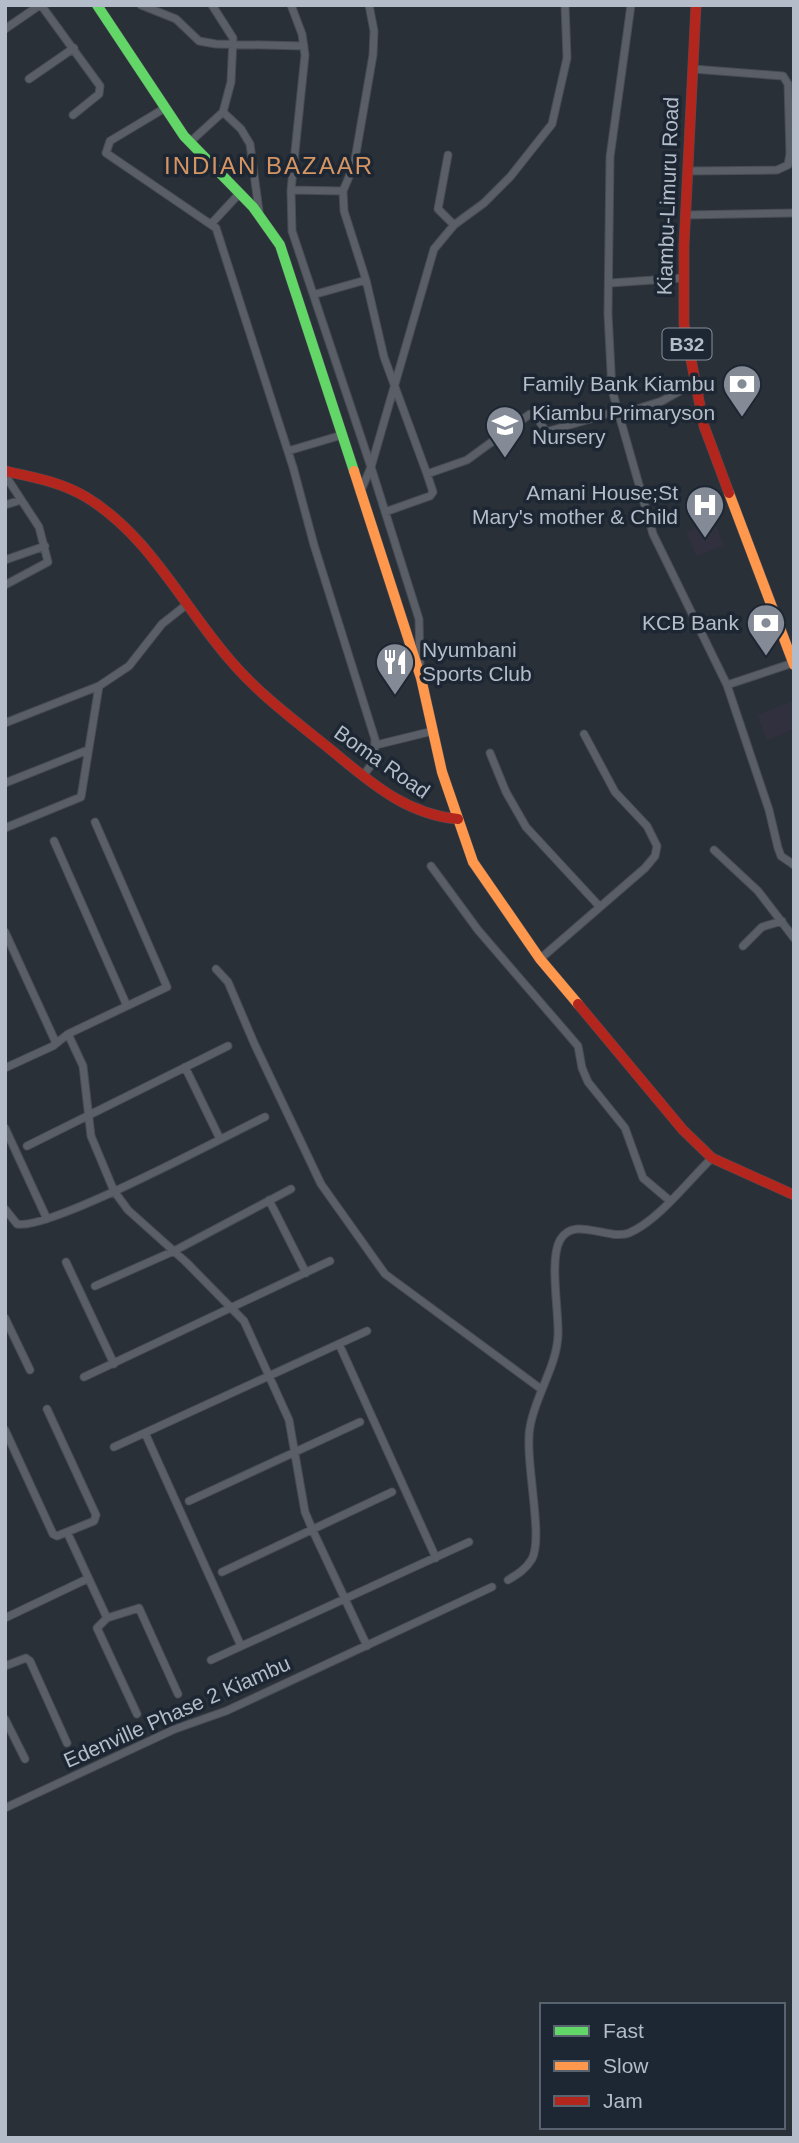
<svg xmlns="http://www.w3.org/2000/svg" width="799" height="2143" font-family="Arial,sans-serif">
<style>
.medical{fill:#31303e}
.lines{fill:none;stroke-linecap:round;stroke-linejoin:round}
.street-casing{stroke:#484c53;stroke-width:9}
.fast-casing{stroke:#484c53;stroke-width:11}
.slow-casing{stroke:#484c53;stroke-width:11}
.jam-casing{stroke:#484c53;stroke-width:11}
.street{stroke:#5a5e66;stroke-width:7}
.fast{stroke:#63d668;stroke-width:10}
.slow{stroke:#ff974d;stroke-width:10}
.jam{stroke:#b3261e;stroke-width:10}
.labels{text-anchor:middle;stroke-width:7;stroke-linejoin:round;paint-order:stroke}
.shield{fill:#1d2633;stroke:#878f9c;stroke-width:2}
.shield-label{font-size:19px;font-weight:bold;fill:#b4bcc9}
.street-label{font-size:21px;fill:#b4bcc9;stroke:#1d2633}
.poi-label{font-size:21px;fill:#b4bcc9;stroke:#1d2633;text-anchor:end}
.quarter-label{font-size:24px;letter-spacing:2px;fill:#d59563;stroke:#1d2633}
</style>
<rect width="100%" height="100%" fill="#2a3038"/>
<path class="medical" d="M714,521L724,546L696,556L686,532Z
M794,701V729L767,740L757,715Z"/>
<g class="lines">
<g class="street-casing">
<path id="street" d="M41,5L100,86L99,94L73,115
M141,5L176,19L199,41L216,44L304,46
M291,5L302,34L305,55L291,190L292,231L371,467L360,493
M369,5L374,31L373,55L354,165L343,191L344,211L366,280L384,357L427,474L467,460L530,414H535L546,432L617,411
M631,5L610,157L608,314L612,390L653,534L727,685L769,810L778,848L781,856L794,865
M5,29L40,5
M29,79L74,48
M165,108L110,141L106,153L216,228L293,467L314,545L375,739L374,761L363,776
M223,112L241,129L250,144L259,211
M190,142L223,112L231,82L233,38L212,5
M448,155L438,209L454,225
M688,171L777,170L788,165L790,154L788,84L783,76L693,69
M291,190L343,191
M685,215L794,213
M212,223L238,195
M610,283L683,278
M316,294L366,280
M618,415L662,401L694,383
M288,451L342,435
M5,475L39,527L48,562L5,585
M5,505L21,500
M385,512L430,496L433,492L427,474
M5,560L45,546
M420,666L419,619L371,467L434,249L454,225L484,203L510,177L552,124L567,58L565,5
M727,685L793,663
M5,723L99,686
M376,745L433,731
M490,753L506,792L526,827L600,907
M5,783L88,750
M5,828L81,797L99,686L129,666L162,624L186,605
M54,841L127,1006
M714,850L758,891L794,938
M431,866L478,930L578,1046L582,1068L588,1082L625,1128L643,1178L669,1200
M5,932L56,1043
M743,946L762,927L782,921
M540,959L645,868L655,856L657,846L647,826L615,792L584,734
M216,969L228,982L254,1043L321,1184L385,1274L541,1389
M68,1034L83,1066L91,1136L114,1191L128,1210L186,1262L244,1321L289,1420L305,1512L313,1531L367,1646
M185,1067L220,1139
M5,1068L53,1046L68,1034L167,987L95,822
M5,1128L47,1219
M27,1146L228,1046
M269,1200L306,1273
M5,1209L17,1224C49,1231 225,1136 265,1117
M66,1262L114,1364
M95,1286L174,1251L291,1189
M5,1318L30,1370
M339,1344L436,1558
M84,1377L330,1261
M5,1430L53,1534L57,1536L94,1521L96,1515L47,1409
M145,1433L241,1646
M114,1447L367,1331
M189,1501L360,1422
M67,1532L107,1618
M222,1572L392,1492
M508,1580C518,1574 526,1569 532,1559C544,1536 524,1459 530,1427C535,1396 557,1366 558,1335C559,1311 549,1260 560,1240C574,1215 608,1241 629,1233C658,1221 689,1180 712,1158
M5,1618L87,1579
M211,1660L469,1542
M5,1666L26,1658L30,1661L67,1743
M137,1714L97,1628L107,1618L139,1608L178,1694
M5,1719L25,1759
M5,1808L175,1729L226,1711L492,1587"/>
</g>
<g class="fast-casing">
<path id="fast" d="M97,5L184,136L253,207L280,245L354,471"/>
</g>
<g class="slow-casing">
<path id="slow" d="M354,471L421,678L442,772L473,862L540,959L578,1004
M729,493L794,665"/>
</g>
<g class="jam-casing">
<path id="jam" d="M696,5L684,246V324L704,426L729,493
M5,471C33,477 61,482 86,497C149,535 183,606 230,660C262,698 304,727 342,759C377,788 411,815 458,819
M578,1004L683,1130L712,1158L794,1195"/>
</g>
<use href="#street" class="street"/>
<use href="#fast" class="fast"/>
<use href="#slow" class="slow"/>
<use href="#jam" class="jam"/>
</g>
<defs>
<g id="bank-pin" transform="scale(2.0125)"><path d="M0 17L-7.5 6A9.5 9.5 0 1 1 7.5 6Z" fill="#848b96" stroke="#1d2633"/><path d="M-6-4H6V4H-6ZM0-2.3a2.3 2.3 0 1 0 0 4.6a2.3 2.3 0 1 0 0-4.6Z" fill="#fff"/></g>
<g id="school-pin" transform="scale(2.0125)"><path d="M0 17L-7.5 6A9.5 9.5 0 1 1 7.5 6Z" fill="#848b96" stroke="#1d2633"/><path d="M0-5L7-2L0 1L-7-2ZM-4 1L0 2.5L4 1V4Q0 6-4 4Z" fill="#fff"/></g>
<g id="hospital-pin" transform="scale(2.0125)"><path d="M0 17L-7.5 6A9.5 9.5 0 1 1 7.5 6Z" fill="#848b96" stroke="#1d2633"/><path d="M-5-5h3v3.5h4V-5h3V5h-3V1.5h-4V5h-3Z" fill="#fff"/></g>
<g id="restaurant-pin" transform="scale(2.0125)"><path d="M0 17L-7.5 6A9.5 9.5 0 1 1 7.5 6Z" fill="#848b96" stroke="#1d2633"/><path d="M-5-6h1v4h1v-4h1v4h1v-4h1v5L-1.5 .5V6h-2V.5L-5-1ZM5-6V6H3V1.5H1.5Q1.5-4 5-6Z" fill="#fff"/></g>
</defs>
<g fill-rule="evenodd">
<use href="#bank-pin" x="742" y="384"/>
<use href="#school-pin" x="505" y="425"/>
<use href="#hospital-pin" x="705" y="505"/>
<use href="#bank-pin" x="766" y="623"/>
<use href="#restaurant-pin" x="395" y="662"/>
</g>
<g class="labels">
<rect class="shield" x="662.5" y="328.5" width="49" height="31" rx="5"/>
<g class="shield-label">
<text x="687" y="351">B32</text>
</g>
<g class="street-label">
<text transform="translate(668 196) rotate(-88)" y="7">Kiambu-Limuru Road</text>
<text transform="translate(382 762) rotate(35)" y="7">Boma Road</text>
<text transform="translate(177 1712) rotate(-24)" y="7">Edenville Phase 2 Kiambu</text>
</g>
<g class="poi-label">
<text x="715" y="391">Family Bank Kiambu</text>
<text x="532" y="420" text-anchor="start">Kiambu Primaryson<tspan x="532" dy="24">Nursery</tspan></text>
<text x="678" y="500">Amani House;St<tspan x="678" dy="24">Mary's mother &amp; Child</tspan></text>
<text x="739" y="630">KCB Bank</text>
<text x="422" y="657" text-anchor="start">Nyumbani<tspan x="422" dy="24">Sports Club</tspan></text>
</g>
<g class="quarter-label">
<text x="269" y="174">INDIAN BAZAAR</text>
</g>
</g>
<rect width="799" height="2143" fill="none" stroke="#b4bcc9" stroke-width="14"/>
<rect x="540" y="2003" width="245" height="126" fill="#1d2633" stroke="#59626f" stroke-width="2"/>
<rect x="554" y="2026" width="35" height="10" fill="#63d668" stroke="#59626f" stroke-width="2"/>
<text x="603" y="2038" font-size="21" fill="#b4bcc9">Fast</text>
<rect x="554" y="2061" width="35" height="10" fill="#ff974d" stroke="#59626f" stroke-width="2"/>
<text x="603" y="2073" font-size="21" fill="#b4bcc9">Slow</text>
<rect x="554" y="2096" width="35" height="10" fill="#b3261e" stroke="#59626f" stroke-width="2"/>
<text x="603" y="2108" font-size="21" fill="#b4bcc9">Jam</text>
</svg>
